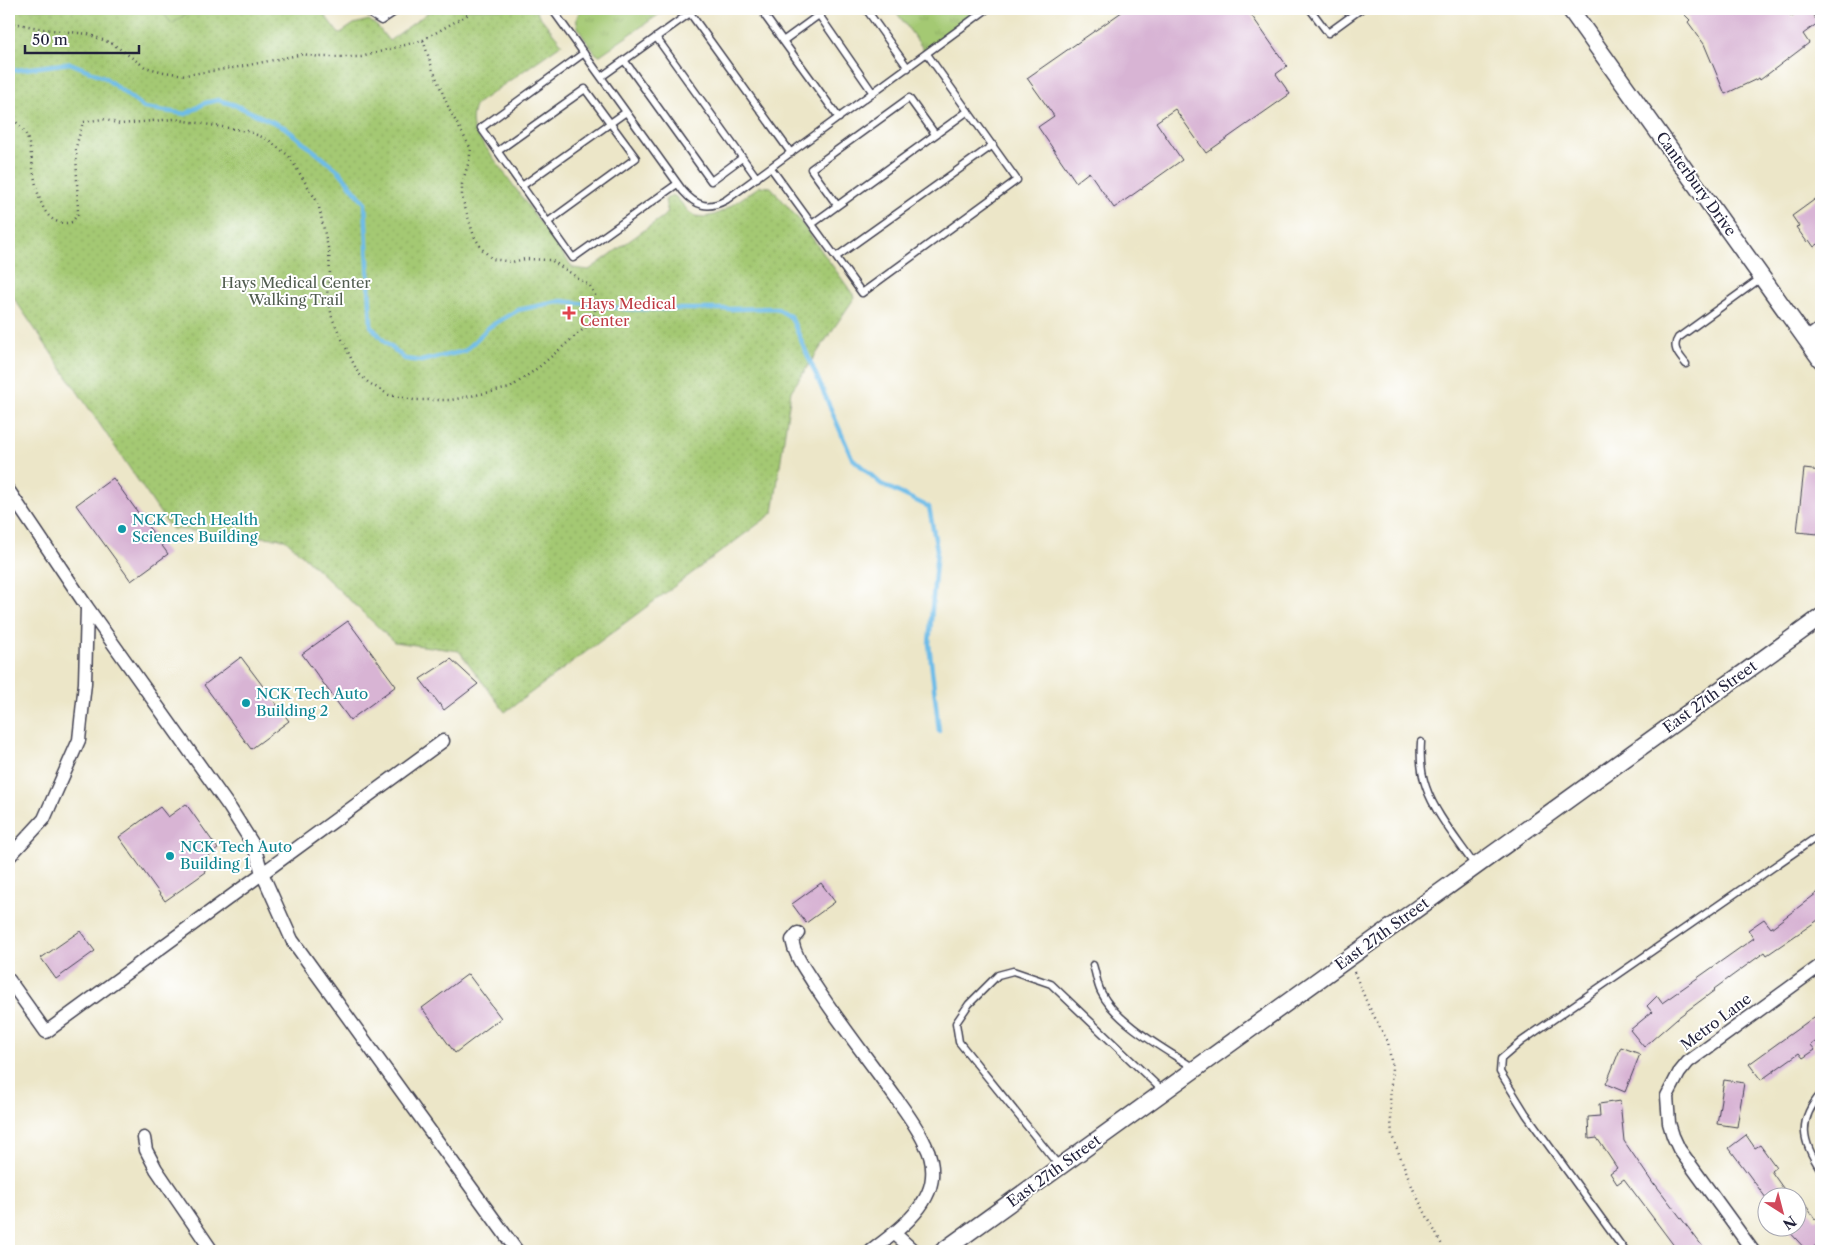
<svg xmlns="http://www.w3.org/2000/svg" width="1830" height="1260" font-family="'Libre Caslon Text',serif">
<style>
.grass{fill:url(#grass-tufts);stroke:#637657}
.park{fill:url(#park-dots);stroke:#637657}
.pitch{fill:#a4c973;stroke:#637657}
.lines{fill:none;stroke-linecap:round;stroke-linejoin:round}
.stream{stroke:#6dbce8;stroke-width:4.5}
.building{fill:#d8b4d4}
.lane-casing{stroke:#403f50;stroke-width:9}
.street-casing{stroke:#403f50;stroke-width:15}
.secondary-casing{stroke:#403f50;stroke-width:19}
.path{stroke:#403f50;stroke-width:2.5;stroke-dasharray:1 4;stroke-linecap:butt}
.lane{stroke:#fff;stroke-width:6}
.street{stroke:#fff;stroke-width:12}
.secondary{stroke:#fff;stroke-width:16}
.health-dot{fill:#e0444e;stroke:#fff;stroke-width:2}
.culture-dot{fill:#0f9aa8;stroke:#fff;stroke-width:2}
.labels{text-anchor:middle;stroke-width:4;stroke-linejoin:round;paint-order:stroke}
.street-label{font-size:15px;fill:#22223b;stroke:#fff}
.park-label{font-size:15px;fill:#505c4f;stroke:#fff}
.health-label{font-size:15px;fill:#be3a42;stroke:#fff;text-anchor:start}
.culture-label{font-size:15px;fill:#0d838f;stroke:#fff;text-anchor:start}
</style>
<defs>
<pattern id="grass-tufts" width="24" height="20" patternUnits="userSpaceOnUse" patternTransform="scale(1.25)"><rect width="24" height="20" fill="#a4c973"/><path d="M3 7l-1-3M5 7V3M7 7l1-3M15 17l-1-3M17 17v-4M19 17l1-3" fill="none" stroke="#8dac64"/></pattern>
<pattern id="park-dots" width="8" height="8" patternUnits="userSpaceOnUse" patternTransform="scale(1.25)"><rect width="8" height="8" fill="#a4c973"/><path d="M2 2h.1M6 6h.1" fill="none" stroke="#8dac64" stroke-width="1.8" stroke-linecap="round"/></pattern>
</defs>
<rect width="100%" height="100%" fill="#fff"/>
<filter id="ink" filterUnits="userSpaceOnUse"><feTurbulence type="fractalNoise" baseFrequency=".02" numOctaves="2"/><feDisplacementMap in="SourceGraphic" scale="10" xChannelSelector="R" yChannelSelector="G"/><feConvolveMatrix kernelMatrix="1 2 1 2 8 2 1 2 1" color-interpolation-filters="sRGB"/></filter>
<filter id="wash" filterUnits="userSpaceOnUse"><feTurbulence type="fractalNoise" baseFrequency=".0096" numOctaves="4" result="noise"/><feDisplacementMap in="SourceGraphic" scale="20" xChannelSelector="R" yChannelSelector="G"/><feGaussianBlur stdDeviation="1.12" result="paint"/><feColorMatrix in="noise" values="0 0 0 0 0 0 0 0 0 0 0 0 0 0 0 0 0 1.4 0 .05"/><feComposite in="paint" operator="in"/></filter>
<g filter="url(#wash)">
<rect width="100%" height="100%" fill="#ece6c8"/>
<path class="grass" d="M583,9H667L600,55L596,54C588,42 566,21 583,9Z
M894,9H987L927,54Z"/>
<path class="park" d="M9,9H320L339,34L354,24L369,20L377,26L389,41L433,9H534L562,44L476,104C472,113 471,121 474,131L573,268L589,270L668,213L665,200L672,195L676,197L689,212L695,216L705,217L714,215L723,211L760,186L771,187L800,221L855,297L791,391L773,513L505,712L459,651L394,642L285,539L171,529L9,291Z"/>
<path class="pitch" d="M160,9H193L172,24Z"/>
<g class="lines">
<path class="stream" d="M9,71L70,63L104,77L144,108L186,114L205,103L218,100L235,105L284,127L339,171L365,203L371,326L385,342L405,359L421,361L465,351L489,327L518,310L562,301L628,309H731L776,308L791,317L852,458L881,484L929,507L937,550L929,644L939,731"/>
</g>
<g id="blocks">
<path class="building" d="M1126,9H1247L1287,66L1276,74L1290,94L1206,153L1175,109L1156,122L1182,160L1114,208L1089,172L1076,182L1038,127L1054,116L1027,78Z
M1679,9H1786L1792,17L1805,9H1809L1818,23L1803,34L1809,43L1760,80L1759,78L1725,94L1704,44L1688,22L1690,20Z
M1821,195V242L1814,247L1809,240L1807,242L1796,227L1799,226L1792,216Z
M1804,469L1821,471V507L1818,534L1797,532Z
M113,478L168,554L131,581L76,505Z
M348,621L396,686L350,720L302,654Z
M241,657L289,721L251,749L204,685Z
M451,659L478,684L444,710L420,679Z
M186,804L218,849L199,862L206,872L165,901L119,837L160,807L168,817Z
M821,883L835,902L806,923L792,904Z
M1821,890V918L1767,955L1765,952L1714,989L1715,990L1676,1019L1644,1047L1630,1030L1652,1012L1647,1006L1657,996L1662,1003L1754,938L1748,930L1764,919L1771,928Z
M80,931L95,951L56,979L41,958Z
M468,974L501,1018L455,1053L422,1008Z
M1821,1012V1038L1811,1045L1815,1050L1803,1058L1799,1053L1761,1080L1749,1064Z
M1621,1047L1640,1054L1625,1092L1606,1084Z
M1724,1080L1744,1083L1737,1127L1717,1124Z
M1620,1101L1624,1141L1654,1185L1655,1184L1706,1251H1678L1624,1179L1617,1184L1610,1173L1617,1168L1597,1138L1589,1139L1588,1117L1600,1116L1599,1104Z
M1746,1135L1755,1148L1760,1145L1776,1167L1771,1171L1790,1198H1766L1729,1148Z
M1798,1194L1815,1219L1821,1217V1241L1809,1251H1807L1786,1228H1798Z"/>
</g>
</g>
<g filter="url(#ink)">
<use href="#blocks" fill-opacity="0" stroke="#403f50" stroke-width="1"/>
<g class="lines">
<g class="lane-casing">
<path id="lane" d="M362,9L381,21L399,9
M552,9L683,191C696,206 708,210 726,200L987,9
M767,9L765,16L839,118
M866,9L908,68
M1310,9L1328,33L1361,9
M819,15L873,93
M656,37L757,178
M783,41L827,9
M584,53L481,128L573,258L677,184
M624,60L711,181L742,158
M601,77L690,13L791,153
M498,151L585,89L636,158L548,222
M771,168L862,293L1017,180L927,54
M522,186L626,112
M837,205L811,169L909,98L935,134
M812,224L968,111
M836,257L993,145
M1686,364C1680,356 1671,348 1678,338L1761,278
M1421,742C1420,757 1421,773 1426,787C1435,814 1459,842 1475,866
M1093,965C1096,974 1097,984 1101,992C1116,1023 1165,1049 1194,1068
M1821,1094C1797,1121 1802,1142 1821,1170
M1060,1167L959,1042L956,1023L969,1004L998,975L1013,971L1051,984L1163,1091
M1625,1251L1526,1114L1500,1072L1501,1059L1522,1041L1821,834"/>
</g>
<g class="street-casing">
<path id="street" d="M1806,339L1821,328
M9,491L87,607L230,808L254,846L262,873L292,940L517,1251
M9,857L44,819L79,740L85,683L87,607
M798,933L792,940C795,957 805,969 814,984C836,1018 861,1050 885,1083C899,1103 915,1122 925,1144C930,1153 933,1166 932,1177C930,1208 894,1234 871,1251
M9,980L46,1032L443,741
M144,1138L146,1150L156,1169L212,1251
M895,1234L914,1251
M1753,1251L1679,1149L1673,1136L1669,1123L1667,1096L1679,1073L1688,1062L1821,965"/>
</g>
<g class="secondary-casing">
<path id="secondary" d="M1570,9L1821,360
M943,1251L1821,617"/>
</g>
<path class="path" d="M9,22L43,29L88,34L113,44L145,67L164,72L185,75L239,67L303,54L320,57H361L423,40L433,70L450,111L471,149L469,161L462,184V198L474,236L482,249L492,259L512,262L525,259L551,260L590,286L595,295V313L587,326L539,367L510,388L451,400H414L389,395L369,383L358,373L332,318L327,290L330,276L329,252L318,203L289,156L267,139L247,131L174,119L120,124L103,119L83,122L76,147L78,214L72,222C33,232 35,163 28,140C25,129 18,123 9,117
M423,40L467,15L474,9
M1354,972L1368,1005L1388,1042L1392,1067L1390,1103L1392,1136L1414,1191L1445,1251"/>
<use href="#lane" class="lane"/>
<use href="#street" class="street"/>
<use href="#secondary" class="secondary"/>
</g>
</g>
<path class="health-dot" d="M566.5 305.5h5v5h5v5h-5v5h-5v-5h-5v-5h5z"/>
<g class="culture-dot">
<circle cx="122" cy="529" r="5"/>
<circle cx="246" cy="703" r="5"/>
<circle cx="170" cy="856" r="5"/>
</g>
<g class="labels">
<g class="street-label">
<text transform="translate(1696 184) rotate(54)" y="5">Canterbury Drive</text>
<text transform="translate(1710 697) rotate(-36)" y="5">East 27th Street</text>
<text transform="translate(1382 934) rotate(-36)" y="5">East 27th Street</text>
<text transform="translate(1716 1022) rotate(-37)" y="5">Metro Lane</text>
<text transform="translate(1054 1171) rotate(-36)" y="5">East 27th Street</text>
</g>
<g class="park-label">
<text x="296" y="288">Hays Medical Center<tspan x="296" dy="17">Walking Trail</tspan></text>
</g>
<g class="health-label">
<text x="580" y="309">Hays Medical<tspan x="580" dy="17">Center</tspan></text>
</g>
<g class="culture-label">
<text x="132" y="525">NCK Tech Health<tspan x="132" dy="17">Sciences Building</tspan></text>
<text x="256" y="699">NCK Tech Auto<tspan x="256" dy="17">Building 2</tspan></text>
<text x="180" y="852">NCK Tech Auto<tspan x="180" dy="17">Building 1</tspan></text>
</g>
</g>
<rect width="1830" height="1260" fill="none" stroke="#fff" stroke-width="30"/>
<g transform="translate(1782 1212) rotate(144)"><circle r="24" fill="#ffffff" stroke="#a7a7b1"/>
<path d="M0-4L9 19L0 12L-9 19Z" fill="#d1495b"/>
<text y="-8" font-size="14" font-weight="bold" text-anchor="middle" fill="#22223b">N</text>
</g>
<path d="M25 45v8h114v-8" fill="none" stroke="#22223b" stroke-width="2.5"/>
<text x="32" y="45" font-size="15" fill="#22223b" stroke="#ffffff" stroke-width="4" paint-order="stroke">50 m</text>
</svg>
